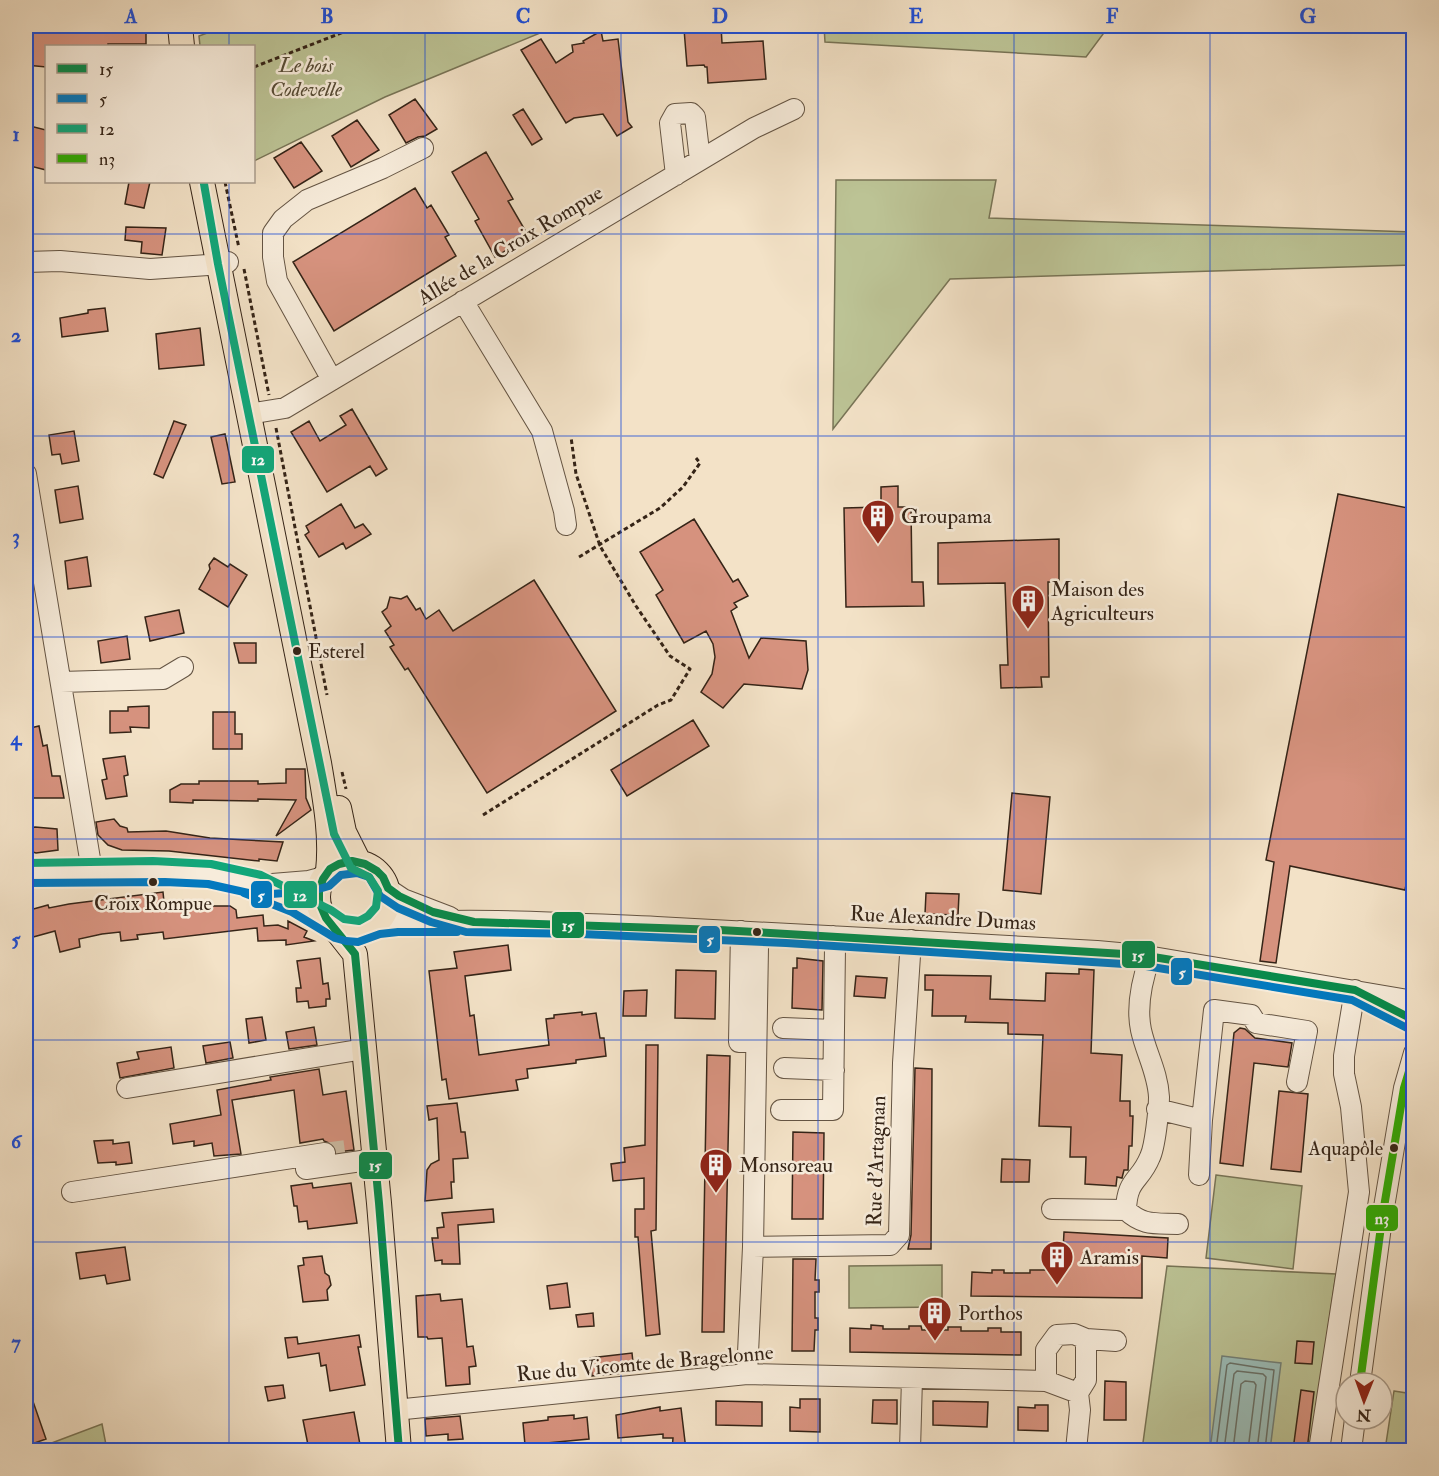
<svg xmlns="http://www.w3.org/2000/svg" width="1439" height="1476" font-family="'IM FELL Double Pica',serif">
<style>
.green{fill:#bcc395;stroke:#787456;stroke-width:1.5}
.water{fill:#9bbdb8;stroke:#728078;stroke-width:1.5}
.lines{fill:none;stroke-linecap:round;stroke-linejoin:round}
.shore{stroke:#687068;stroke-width:1.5}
.building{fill:#d6927e;stroke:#352417;stroke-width:1.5}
.minor-tunnel{stroke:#cdbca4;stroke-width:20;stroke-dasharray:20 10;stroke-linecap:butt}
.minor-casing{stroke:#645443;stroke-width:22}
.major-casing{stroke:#352417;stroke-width:26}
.path{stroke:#352417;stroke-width:3;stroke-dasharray:4.5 3;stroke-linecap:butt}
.minor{stroke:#f7ecdb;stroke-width:20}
.major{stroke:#f3e2c7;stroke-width:24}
.bus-1-casing{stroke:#f7ecdb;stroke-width:12}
.bus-2-casing{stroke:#f7ecdb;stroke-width:12}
.bus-3-casing{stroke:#f7ecdb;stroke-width:12}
.bus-4-casing{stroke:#f7ecdb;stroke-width:12}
.bus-1{stroke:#088a4b;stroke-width:8}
.bus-2{stroke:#0379bf;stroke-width:8}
.bus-3{stroke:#11a77a;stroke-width:8}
.bus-4{stroke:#31ad05;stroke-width:8}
.grid{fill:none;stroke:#1d4ed8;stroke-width:1.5;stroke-opacity:0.55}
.bus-dot{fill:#352417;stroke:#f7ecdb;stroke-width:2}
.labels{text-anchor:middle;stroke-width:5;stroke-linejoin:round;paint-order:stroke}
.bus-label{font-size:20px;fill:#352417;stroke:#f7ecdb;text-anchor:start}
.park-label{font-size:21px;font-style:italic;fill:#574c36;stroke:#f7ecdb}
.street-label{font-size:21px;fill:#352417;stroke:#f7ecdb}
.poi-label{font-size:21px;fill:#352417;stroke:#f7ecdb;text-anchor:start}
.line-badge{stroke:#f7ecdb;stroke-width:2}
.badge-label{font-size:16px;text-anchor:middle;font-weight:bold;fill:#fff}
.neatline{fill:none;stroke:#1d4ed8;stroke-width:2}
.grid-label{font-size:20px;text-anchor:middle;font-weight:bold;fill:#1d4ed8}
</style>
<rect width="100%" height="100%" fill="#f3e2c7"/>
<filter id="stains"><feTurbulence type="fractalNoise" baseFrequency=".00333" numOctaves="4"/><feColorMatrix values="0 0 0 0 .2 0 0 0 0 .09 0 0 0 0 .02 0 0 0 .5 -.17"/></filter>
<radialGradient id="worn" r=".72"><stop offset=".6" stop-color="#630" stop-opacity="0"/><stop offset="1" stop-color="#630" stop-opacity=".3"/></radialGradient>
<path class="green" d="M226,26H557L385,97L254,161V46H200L199,36Z
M824,26H1109L1086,57L825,42Z
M836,180H996L989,218L1413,232V265L950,279L833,429Z
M1216,1175L1302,1186L1293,1269L1206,1258Z
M942,1265V1307L849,1308V1266Z
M1167,1266L1336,1274L1310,1450H1142Z
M1394,1391L1413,1394V1450H1385Z
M102,1424L107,1450H33Z"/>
<path class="water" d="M1222,1356L1281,1363L1270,1450H1210Z"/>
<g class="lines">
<path class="shore" d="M1216,1450L1227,1365L1230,1363L1274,1370L1265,1450
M1224,1450L1234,1374L1237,1371L1263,1374L1266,1377L1257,1450
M1233,1450L1241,1384L1245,1381L1254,1382L1256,1385L1248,1450"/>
</g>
<path class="building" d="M26,26L57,29L58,26H112V29L146,31V44H108V46H46V67L26,65Z
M721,26L722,43L763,41L766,79L708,83L707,67H705L704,65L687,66L684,29Z
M601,31L603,41L618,39L628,122L632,127L617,136L603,114L574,118L566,123L521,50L541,39L556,63L573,52L572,45L584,43L583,41Z
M415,99L437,129L425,136L418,137L406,143L389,115Z
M523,109L542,139L532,145L513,115Z
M357,120L379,150L351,167L332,136Z
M26,125L46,130V170L26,165Z
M301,142L322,171L294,188L274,158Z
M486,152L513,199L508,201L529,237L495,257L475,221L479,219L452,172Z
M129,182H150L144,208L125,204Z
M415,188L427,208L431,205L449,235L445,237L456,256L334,331L293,262Z
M126,227L166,228L162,255L141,253L142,242L125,240Z
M105,308L108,331L62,337L60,318L88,313V310Z
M200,328L204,365L159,369L156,334Z
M352,409L387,469L376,476L370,466L327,492L291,432L309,421L320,441L346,425L340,416Z
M174,421L186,425L163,478L154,474Z
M74,431L79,461L62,464L60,454L52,455L49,435Z
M225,434L235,482L222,484L211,437Z
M78,486L83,519L60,523L55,490Z
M898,486V507H911L912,582H923L924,606L846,607L844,508L881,507V487Z
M1338,494L1413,509V850L1405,890L1290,866L1276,963L1260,961L1274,862L1266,860Z
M341,504L355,528L363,524L371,534L346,549L343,543L319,557L305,535L309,532L306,526Z
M694,519L733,582L738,579L748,596L734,603L737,607L731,611L749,658L761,638L806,641L808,670L802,689L744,684L723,708L701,692L712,674L715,657L713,644L706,631L684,643L656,595L663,590L640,552Z
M1059,539V582H1048L1049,677H1041L1042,687L1001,688L1000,665H1008L1005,583L938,584V543Z
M87,557L91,586L68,589L65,561Z
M214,558L228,567L230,564L247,575L228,607L199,589L210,569L209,565Z
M534,580L616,711L487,793L408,668L405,670L390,647L394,645L385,631L391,626L382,612L387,608L390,597L401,599L407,596L416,610L420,608L426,619L439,610L453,631Z
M179,610L184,633L150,641L145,617Z
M127,636L130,659L101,663L98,641Z
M234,643H256V663H239Z
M149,706V728L130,727L131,732L110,733V711H128V707Z
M213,712H235V734H242V749H213Z
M693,720L709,746L627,796L611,770Z
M39,726L43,746L47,745L52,776H60L64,798H26V777L30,776L26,751V729Z
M125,756L128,775L124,776L127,796L106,799L102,780L107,779L103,759Z
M286,769H305L306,798L311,810L276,836L296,800L258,799V801L193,800V803L170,802V790L181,784H199V781H258V784L286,783Z
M1012,793L1050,797L1041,894L1003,890Z
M114,819L120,826L127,828L128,832L166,831L210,838L283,842L277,861L259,859V861L169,851L122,850L108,845L98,835L96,822Z
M35,827L57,829L58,850L36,853L26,850V829Z
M163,892L164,902L188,900V904L205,902L212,906H230L236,910L237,918L263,915L264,926L278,925L288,929V921L307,931L304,937L314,941L286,945V940L258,941L257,928L164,939L163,932L137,935L138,939L121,941L120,932L102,934L79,939L80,947L60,952L55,931L26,939V911L48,905L49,908L69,904Z
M926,893L959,894L958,915L925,914Z
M508,945L511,970L465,976L470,1016L474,1015L479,1055L549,1045L546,1019L554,1018V1015L582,1012V1015L596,1013L600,1038H604L606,1056L576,1060V1063L527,1069L528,1078L516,1080L518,1090L449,1099L446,1079L442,1080L429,971L457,968L454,952Z
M320,958L323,984L328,983L330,999H326V1006L309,1008L308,1001L297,1002L296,988H301L297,961Z
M797,958L823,961L822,1010L792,1008L793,968H797Z
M1079,969L1094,970L1091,1053L1122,1055L1120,1101H1130V1116H1133L1132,1146H1129L1128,1170H1124L1122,1178L1117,1177L1116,1186L1085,1184L1086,1157H1070L1071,1127L1039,1126L1043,1035L1008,1034V1023L965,1022L966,1016H932L933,990H925V975L991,976L990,999L1045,1001L1046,973L1079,974Z
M676,970L716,971L715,1019L675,1018Z
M856,976L887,978L885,998L854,996Z
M647,990L646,1016H623L624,991Z
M262,1017L266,1040L249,1043L246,1019Z
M314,1027L317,1045L289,1049L286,1032Z
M1240,1028L1245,1029L1255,1038L1292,1043L1288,1067L1254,1063L1243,1166L1220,1163L1234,1033Z
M230,1042L233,1058L206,1063L203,1046Z
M646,1045H658L656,1230L651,1231L660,1334L646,1336L638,1237H635V1209H644V1178L613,1181L611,1164L625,1162L624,1148L645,1145Z
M171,1047L174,1068L120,1078L117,1063L139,1059L137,1052Z
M707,1055L730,1056L724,1332H702Z
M915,1068L932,1069L931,1249H908L911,1235Z
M319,1069L323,1095L346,1091L354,1150L337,1152L334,1145L324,1141L323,1139L300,1143L294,1090L232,1100L241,1154L214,1156L212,1143L194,1146V1141L173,1144L170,1124L221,1115L217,1090L271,1080L270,1077Z
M1279,1091L1308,1094L1301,1172L1271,1169Z
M457,1103L461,1132H465L468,1158L453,1159L454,1182H451L452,1198L425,1201L427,1170L431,1164L439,1160L437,1118L429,1120L427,1106Z
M793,1132L824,1133L823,1219H792Z
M113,1140V1144L129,1142L132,1163L116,1165V1162L98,1163L94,1141Z
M1002,1159L1030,1160L1029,1182H1001Z
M312,1183L313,1188L351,1183L357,1223L308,1229L307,1221L299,1222L297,1206H294L291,1186Z
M493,1209L494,1222L458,1225L460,1264H442V1260L435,1261L432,1238H438L437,1228L444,1227L442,1213Z
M1064,1232L1168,1238L1167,1258L1142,1256V1298L971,1296L972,1272L992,1273V1270H1004V1273H1030V1270H1062Z
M125,1247L130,1280L107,1284L105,1275L80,1279L76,1253Z
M322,1256L325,1273L329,1276L331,1285L327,1290L328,1300L303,1302L298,1266L304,1265L303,1258Z
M793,1259H816L815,1280H819V1292H815V1318H818V1330H815L814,1351H792Z
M567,1283L570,1307L550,1309L547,1286Z
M440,1294L441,1301L462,1299L467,1347L473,1346L476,1366L469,1367L470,1384L446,1386L442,1338L428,1339L427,1337H418L416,1296Z
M593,1313L594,1326L578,1327L576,1315Z
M871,1325L883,1326V1329H909V1326H921L922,1330H948V1327H961V1331H988V1328H1001V1332H1021V1355L850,1352V1328L871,1329Z
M359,1335L361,1347H358L365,1385L330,1391L326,1365L321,1366L319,1353L288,1358L285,1338L297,1337L298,1344Z
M1297,1341L1314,1342L1312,1364L1295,1363Z
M632,1353L634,1372L592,1376L590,1358Z
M1105,1381L1126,1382V1420H1104Z
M283,1385L285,1398L268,1401L265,1387Z
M26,1387H28L46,1439L26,1446Z
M1301,1390L1314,1392L1307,1450H1293Z
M800,1399H820V1432L790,1431V1407L800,1408Z
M873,1400H897V1424L872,1423Z
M716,1401L762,1402V1426L716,1425Z
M933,1401L988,1402L987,1427L933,1425Z
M1035,1405H1048V1431L1018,1430V1407L1035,1408Z
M660,1407V1411L681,1408L686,1450H672L673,1438H663V1434L618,1438L616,1415Z
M354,1412L361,1450H309L303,1420Z
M574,1415V1419L587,1417L589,1439L525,1445L523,1423L548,1420V1417Z
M460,1416L463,1439L448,1440V1434L426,1436L425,1419Z"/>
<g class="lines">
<path class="minor-tunnel" d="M325,1153L354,1149"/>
<g class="minor-casing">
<path id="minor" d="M676,175L670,123L675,114L691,113L695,117L700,160
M26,262L60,261L150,269L208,265L228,262
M463,301L542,431L564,511L566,525
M332,380L277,281L273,257V233L283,219L307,200L383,168L423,148
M248,414L285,408L754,128L794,109
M26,474L92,871
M61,682L163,679L183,667
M26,873C101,871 181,863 255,885C278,892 304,908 326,919
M260,885L309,881L324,877
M388,889L403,899L450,917
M375,924C469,917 563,923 657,927C804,934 950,943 1097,951L1141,955L1414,1001
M741,931L739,1042H756
M1150,957C1142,980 1136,1006 1141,1030C1146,1053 1158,1073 1159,1097C1159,1109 1155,1147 1150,1157C1140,1182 1127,1178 1126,1210C1143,1226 1155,1223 1178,1224
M1374,1000L1414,1020
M783,1028L834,1030
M784,1068L834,1070
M127,1088L364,1049
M1157,1109L1202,1120L1199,1175
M781,1110H833L835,947L833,936
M1202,1120L1214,1010L1251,1015L1256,1023L1307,1031L1297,1082
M306,1169L375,1159
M72,1192L325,1153
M1052,1209L1126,1210
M753,1247L890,1245L899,1235L903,1063L911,940
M747,1374L753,1247L758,947L760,933
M1046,1381V1350L1057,1335L1074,1334L1086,1339L1116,1341
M1360,1383L1382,1219L1404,1088L1414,1053
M1078,1393L1086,1380V1339
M395,1410L747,1374L1046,1381L1078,1393
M910,1450L912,1378
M1076,1450L1080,1410L1078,1393
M1319,1450L1359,1192L1351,1107L1344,1074V1056L1355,990
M1351,1450L1355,1419"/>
</g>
<g class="major-casing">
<path id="major" d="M180,26L182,46
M202,182L319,763C325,799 332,835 328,871
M339,808L344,832L359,862
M318 897a35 35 0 1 1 70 0a35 35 0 1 1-70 0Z
M333,926L355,954L379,1203L399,1450"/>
</g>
<path class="path" d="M254,67L359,26
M225,182L239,248
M244,269L269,395
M276,428L327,695
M579,557L660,508L683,487L700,463L696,458
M342,772L346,789
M483,815L658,705L671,700L690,669L670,656L636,606L600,546L576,474L571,437"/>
<use href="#minor" class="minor"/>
<use href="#major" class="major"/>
<g class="bus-1-casing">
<path id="bus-1" d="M399,1450L379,1203L355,954L326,918L319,902V890L323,879L330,869L339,864L352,861L365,864L377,871L383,877L388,888L399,896L433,912L474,922L720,930L1141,955L1355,990L1414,1020"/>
</g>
<g class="bus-2-casing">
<path id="bus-2" d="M26,883L165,882L208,884L258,895L312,891L329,886L341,875L357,873L369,877L380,896L398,908L431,922L466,932L581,934L786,943L1140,965L1352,1000L1409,1029
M244,893L292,912L335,938L346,941L358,942L380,934L398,932H457"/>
</g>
<g class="bus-3-casing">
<path id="bus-3" d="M26,863L153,861L211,864L261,875L331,910L344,919L359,921L368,916L376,907L378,891L369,877L351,868L334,834L218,264L204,184"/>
</g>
<g class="bus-4-casing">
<path id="bus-4" d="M1360,1383L1382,1219L1404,1088L1414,1055"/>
</g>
<use href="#bus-1" class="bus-1"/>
<use href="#bus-2" class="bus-2"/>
<use href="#bus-3" class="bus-3"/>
<use href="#bus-4" class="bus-4"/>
</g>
<path class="grid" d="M229,26V46M425,26V1450M621,26V1450M818,26V1450M1014,26V1450M1210,26V1450M229,182V1450M26,234H1414M26,436H1414M26,637H1414M26,839H1414M26,1040H1414M26,1242H1414"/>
<defs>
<g id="building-pin" transform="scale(1.725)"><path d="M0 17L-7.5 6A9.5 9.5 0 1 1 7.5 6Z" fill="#8f2418" stroke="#f7ecdb"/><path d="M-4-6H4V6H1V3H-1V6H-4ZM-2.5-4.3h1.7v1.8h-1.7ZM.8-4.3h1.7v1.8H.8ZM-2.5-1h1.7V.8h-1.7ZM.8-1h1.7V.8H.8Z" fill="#fff"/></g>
</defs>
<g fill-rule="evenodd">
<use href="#building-pin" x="878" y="516"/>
<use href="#building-pin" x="1028" y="601"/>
<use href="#building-pin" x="716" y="1165"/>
<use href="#building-pin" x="1057" y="1257"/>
<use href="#building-pin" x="935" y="1313"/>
</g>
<g class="bus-dot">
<circle cx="297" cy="651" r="5"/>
<circle cx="153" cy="882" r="5"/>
<circle cx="757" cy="932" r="5"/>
<circle cx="1394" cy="1148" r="5"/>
</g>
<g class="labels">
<g class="bus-label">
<text x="308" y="658">Esterel</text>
<text x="153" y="910" text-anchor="middle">Croix Rompue</text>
<text x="1383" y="1155" text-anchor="end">Aquapôle</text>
</g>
<g class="park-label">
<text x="306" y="72">Le bois<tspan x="306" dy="24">Codevelle</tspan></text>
</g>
<g class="street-label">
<text transform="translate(510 245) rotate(-31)" y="7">Allée de la Croix Rompue</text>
<text transform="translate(943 918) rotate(3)" y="7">Rue Alexandre Dumas</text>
<text transform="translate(876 1161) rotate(-88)" y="7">Rue d'Artagnan</text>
<text transform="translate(645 1363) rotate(-5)" y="7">Rue du Vicomte de Bragelonne</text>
</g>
<g class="poi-label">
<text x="901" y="523">Groupama</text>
<text x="1051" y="596">Maison des<tspan x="1051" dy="24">Agriculteurs</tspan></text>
<text x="739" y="1172">Monsoreau</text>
<text x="1080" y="1264">Aramis</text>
<text x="958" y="1320">Porthos</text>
</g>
</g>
<g class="line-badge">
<rect x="241" y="445" width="34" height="29" rx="6" fill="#11a77a"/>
<rect x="283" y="880" width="35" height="29" rx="6" fill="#11a77a"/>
<rect x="250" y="880" width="23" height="29" rx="6" fill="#0379bf"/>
<rect x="551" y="911" width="34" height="28" rx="6" fill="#088a4b"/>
<rect x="698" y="925" width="23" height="29" rx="6" fill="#0379bf"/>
<rect x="1121" y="940" width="35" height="29" rx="6" fill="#088a4b"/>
<rect x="1170" y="957" width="23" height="29" rx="6" fill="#0379bf"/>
<rect x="358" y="1151" width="35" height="29" rx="6" fill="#088a4b"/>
<rect x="1365" y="1204" width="34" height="28" rx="6" fill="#31ad05"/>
</g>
<g class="badge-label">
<text x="258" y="465">12</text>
<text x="300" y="901">12</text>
<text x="261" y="901">5</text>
<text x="568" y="931">15</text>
<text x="710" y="945">5</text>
<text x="1138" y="961">15</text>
<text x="1182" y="978">5</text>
<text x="375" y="1171">15</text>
<text x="1382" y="1224">n3</text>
</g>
<rect width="1439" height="1476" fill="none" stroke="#f3e2c7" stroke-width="66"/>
<rect x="45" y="45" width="210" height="138" fill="#f7ecdb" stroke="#a99c8d" stroke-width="1.5"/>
<rect x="57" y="64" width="30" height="9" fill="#088a4b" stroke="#a99c8d" stroke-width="1.5"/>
<text x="99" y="75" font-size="18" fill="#352417">15</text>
<rect x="57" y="94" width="30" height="9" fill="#0379bf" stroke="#a99c8d" stroke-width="1.5"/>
<text x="99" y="105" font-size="18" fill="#352417">5</text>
<rect x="57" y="124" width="30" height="9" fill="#11a77a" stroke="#a99c8d" stroke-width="1.5"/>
<text x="99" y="135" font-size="18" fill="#352417">12</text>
<rect x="57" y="154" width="30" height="9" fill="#31ad05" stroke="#a99c8d" stroke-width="1.5"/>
<text x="99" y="165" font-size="18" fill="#352417">n3</text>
<g transform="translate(1364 1401) rotate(181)"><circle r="28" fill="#f7ecdb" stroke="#a99c8d" stroke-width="1.5"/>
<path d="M0-4.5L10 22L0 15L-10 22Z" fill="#8f2418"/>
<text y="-9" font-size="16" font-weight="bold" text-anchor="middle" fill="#352417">N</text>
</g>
<rect x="33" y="33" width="1373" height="1410" class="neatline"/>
<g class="grid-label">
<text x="131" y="23">A</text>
<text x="327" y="23">B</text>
<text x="523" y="23">C</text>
<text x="720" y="23">D</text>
<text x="916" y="23">E</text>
<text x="1112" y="23">F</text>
<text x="1308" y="23">G</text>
<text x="16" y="141">1</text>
<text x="16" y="342">2</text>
<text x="16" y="543">3</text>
<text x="16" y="745">4</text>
<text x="16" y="946">5</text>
<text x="16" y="1148">6</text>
<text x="16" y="1349">7</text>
</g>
<rect width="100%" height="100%" filter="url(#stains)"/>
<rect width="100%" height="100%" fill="url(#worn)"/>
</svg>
